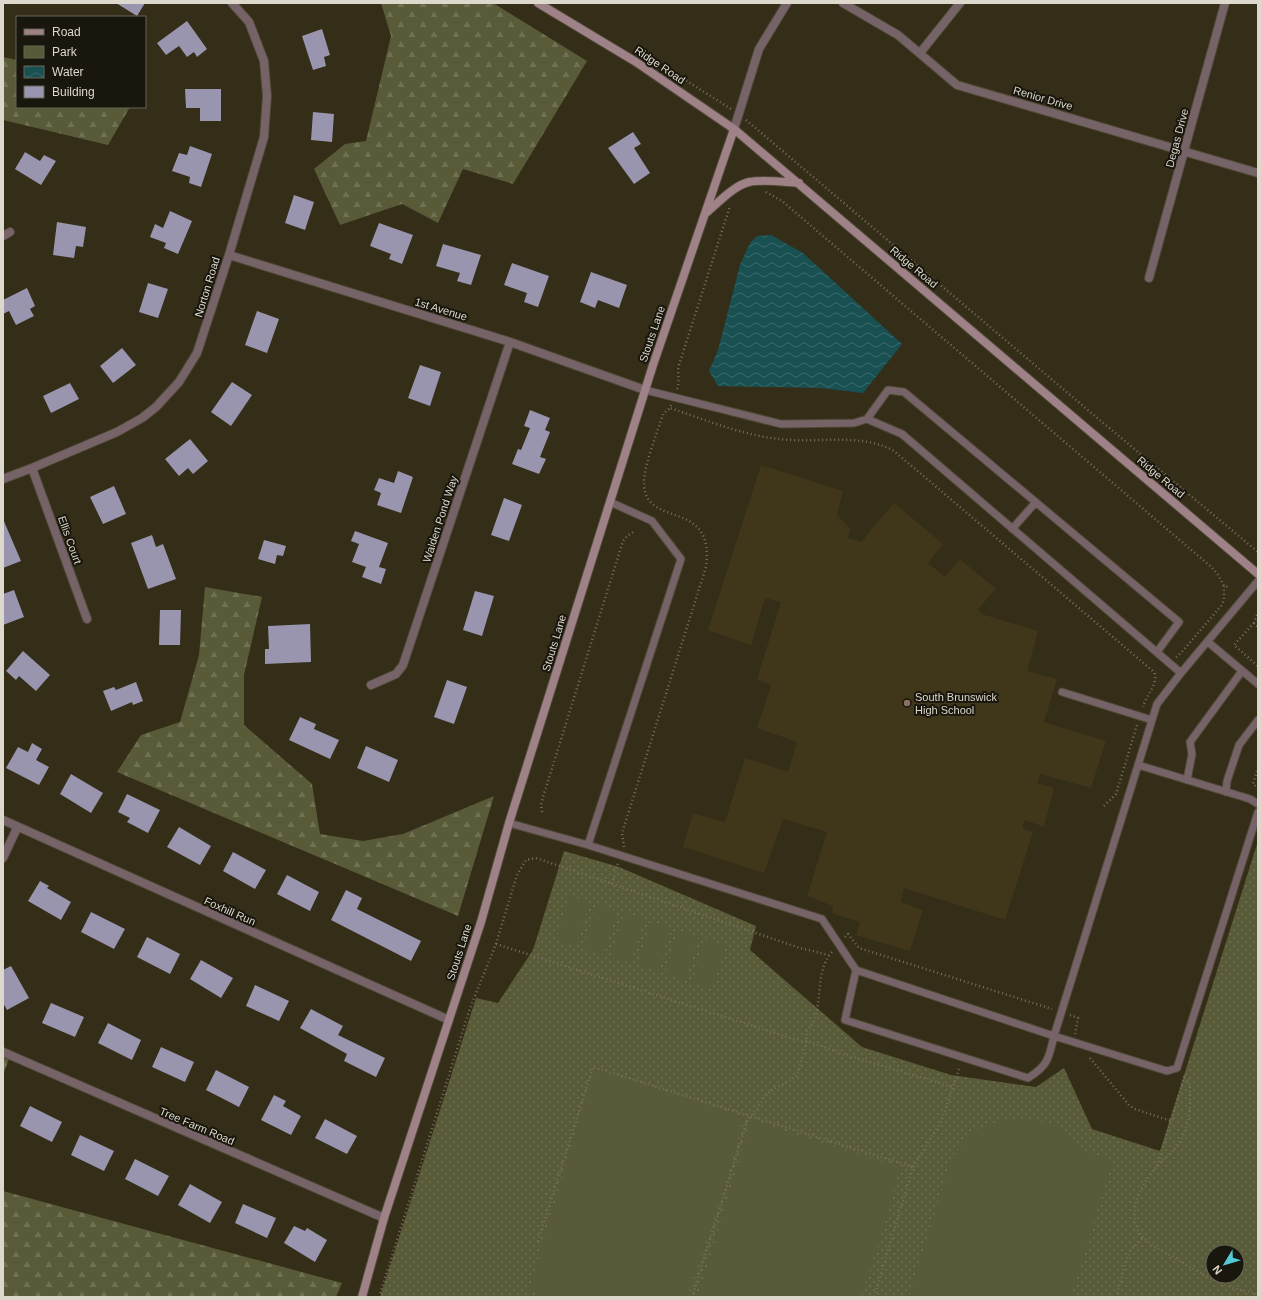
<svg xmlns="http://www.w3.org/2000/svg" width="1261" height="1300" font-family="Helvetica,sans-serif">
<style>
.built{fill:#40361a}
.green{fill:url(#green-dots);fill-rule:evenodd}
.forest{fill:url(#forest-firs)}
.pitch{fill:#585a38}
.water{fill:url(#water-waves)}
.building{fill:#9995ae}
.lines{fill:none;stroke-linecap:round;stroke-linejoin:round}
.lane-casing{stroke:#4f4835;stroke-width:9}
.street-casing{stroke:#4f4835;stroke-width:10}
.secondary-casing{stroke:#4f4835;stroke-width:10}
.path{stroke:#76705f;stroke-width:2.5;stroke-dasharray:1 3;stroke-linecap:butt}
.lane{stroke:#766368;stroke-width:7}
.street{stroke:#766368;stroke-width:8}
.secondary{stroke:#9f8188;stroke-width:8}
.education-dot{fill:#8d6e63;stroke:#19160d;stroke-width:1.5}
.labels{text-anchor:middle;stroke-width:4;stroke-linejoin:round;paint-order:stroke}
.street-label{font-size:11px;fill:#dcd8cc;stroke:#19160d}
.poi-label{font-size:11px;fill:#dcd8cc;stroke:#19160d;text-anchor:start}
</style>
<defs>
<pattern id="green-dots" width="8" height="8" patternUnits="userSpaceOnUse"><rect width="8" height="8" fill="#585a38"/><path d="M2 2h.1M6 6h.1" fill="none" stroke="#6f7154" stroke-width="1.8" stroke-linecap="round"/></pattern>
<pattern id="forest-firs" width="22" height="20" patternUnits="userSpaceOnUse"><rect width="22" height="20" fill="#585a38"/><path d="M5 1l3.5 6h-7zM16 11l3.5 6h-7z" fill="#6f7154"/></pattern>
<pattern id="water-waves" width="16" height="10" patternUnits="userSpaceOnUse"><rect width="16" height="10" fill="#195153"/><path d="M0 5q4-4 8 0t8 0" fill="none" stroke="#3a696b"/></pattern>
</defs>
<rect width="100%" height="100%" fill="#342d18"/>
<path class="built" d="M761,465L843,491L837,515L850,528L848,538L861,542L894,503L943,544L928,563L945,577L960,559L996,589L978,609L982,614L1038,631L1027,671L1057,679L1044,722L1106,741L1091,788L1040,774L1037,783L1054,788L1044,827L1025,820L1022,828L1033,832L1005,920L904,888L901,902L923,910L910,951L856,935L860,922L832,913L833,906L807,896L827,832L783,819L764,873L683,847L693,813L725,822L745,758L788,772L797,742L757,728L771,685L757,679L781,602L765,598L751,645L708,630Z"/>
<path class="green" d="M1258,841V1297H380L476,998L498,1003L533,950L564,851L619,867L756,926L750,950L862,1047L951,1075L1036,1087L1064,1068L1092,1129L1160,1151ZM1213,1252H1237V1276H1213Z"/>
<path class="forest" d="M381,3H493L587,61L513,184L463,169L438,223L402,204L340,225L314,169L345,144L366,141L391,36Z
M3,57L17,60V107H130L108,145L3,120Z
M205,587L262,597L244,675V725L312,784L320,834L363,841L403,834L494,796L458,916L117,772L141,735L180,722L199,655Z
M3,1047L12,1051L3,1075Z
M3,1191L342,1283L336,1297H3Z"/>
<path class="pitch" d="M570,896L590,902L576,946L556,940Z
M597,904L617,911L604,955L583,948Z
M624,913L644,919L631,963L610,957Z
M651,921L671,928L658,972L638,965Z
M678,930L699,936L685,980L665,974Z
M705,938L726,945L712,989L692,982Z
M594,1069L744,1117L724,1189L687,1297H548L529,1291Z
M1026,1118L1053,1125L1068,1135L1081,1151L1113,1160L1071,1297H909L952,1157L973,1132L1003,1119Z
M751,1120L900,1168L880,1240L861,1297H698Z"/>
<path class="water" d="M771,235L803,253L902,344L863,393L821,388L718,386L709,371L718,350L740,265L750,243L757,236Z"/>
<path class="building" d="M116,3H145L137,16Z
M187,21L207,49L197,57L194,52L187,57L179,46L166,55L157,43Z
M322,29L330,55L324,57L326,66L313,70L302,36Z
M185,89H221V121H200V108H186Z
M313,112L334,114L332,142L311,140Z
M633,132L641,144L634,148L650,173L634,184L608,148Z
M190,146L212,154L201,187L189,183L190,177L172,171L179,153L187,155Z
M25,152L40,161L44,155L56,161L41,185L15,169Z
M294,195L314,202L305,230L285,223Z
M170,211L192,221L178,254L164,248L166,243L150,237L155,224L163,228Z
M57,222L86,227L83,247L76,246L74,258L53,255Z
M379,223L413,235L402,264L389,259L391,254L370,246Z
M443,244L481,255L471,285L457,281L460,273L436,266Z
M512,263L549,276L538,307L524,302L527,293L504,285Z
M591,272L627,285L619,308L598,300L595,308L580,302Z
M148,283L168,289L158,318L139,312Z
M27,288L35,306L30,309L34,316L16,325L9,311L3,314V300Z
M257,311L279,319L267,353L245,345Z
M122,348L136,365L113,383L100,366Z
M420,365L441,372L430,406L408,398Z
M232,382L252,395L231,426L211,412Z
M70,383L79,399L51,413L43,396Z
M530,410L550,418L545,430L550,432L540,457L546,459L539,474L512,464L518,449L521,450L530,428L524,426Z
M190,439L208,461L193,474L188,468L179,476L165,459Z
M398,471L413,477L401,513L377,505L381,493L374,490L379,478L394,483Z
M114,486L126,514L103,524L90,497Z
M504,498L522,505L509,541L491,535Z
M3,519L21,561L3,568Z
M355,531L388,543L379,567L386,569L381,584L362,577L366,567L352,562L359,544L351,541Z
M152,535L156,547L163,544L176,579L148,589L131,543Z
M264,540L286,546L283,556L277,555L275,564L258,559Z
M14,590L24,617L3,625V594Z
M475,591L494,596L482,636L463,630Z
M160,610H181L180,645H159Z
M310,624L311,662L265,664V649H269L268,626Z
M23,651L50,675L36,691L19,676L16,680L6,671Z
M447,680L467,687L454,724L434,717Z
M136,682L143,701L133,705L132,702L111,711L103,691L114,687L116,690Z
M300,717L316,724L314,729L339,740L330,759L289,740Z
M32,743L42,749L36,760L49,767L39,785L6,768L18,747L28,752Z
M366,746L398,760L389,782L357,768Z
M71,774L103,793L91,813L60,794Z
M127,794L160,810L148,833L127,822L130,818L118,812Z
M179,827L211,846L200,865L167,847Z
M233,852L266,870L255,889L223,871Z
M287,875L319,892L310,911L277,894Z
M40,881L49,886L47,888L71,902L61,920L28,901Z
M346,890L362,898L357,909L421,941L411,961L331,920Z
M91,912L125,929L114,949L81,932Z
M147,937L180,954L170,974L137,957Z
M201,960L233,978L221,998L190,979Z
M11,966L29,998L7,1010L3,1003V970Z
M255,985L289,1001L279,1021L246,1006Z
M51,1003L84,1017L75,1037L42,1023Z
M311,1009L343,1026L338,1035L385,1058L376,1077L344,1061L347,1054L300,1028Z
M108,1023L141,1040L132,1060L98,1043Z
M161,1047L194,1062L185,1082L152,1067Z
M216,1070L249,1087L239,1107L206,1090Z
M274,1095L286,1101L283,1106L301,1116L291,1135L261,1120Z
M30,1106L62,1122L52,1142L20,1126Z
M325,1119L357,1136L347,1154L315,1138Z
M80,1135L114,1151L104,1171L71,1155Z
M135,1159L169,1176L158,1196L125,1179Z
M190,1184L222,1202L210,1223L178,1205Z
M243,1204L276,1218L267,1238L235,1223Z
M294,1226L305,1231L307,1228L327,1240L315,1262L284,1243Z"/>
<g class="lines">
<g class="lane-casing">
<path id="lane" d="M645,390L781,424L854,423L867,419L888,390L904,392L1179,622L1157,652
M867,419L902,434L1181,673L1258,581
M1012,529L1036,502
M1208,642L1258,684
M1062,692L1152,720
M1138,765L1250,799L1258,804
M1187,780L1192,754L1190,742L1242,671
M1226,792L1227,781L1239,745L1258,720
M509,823L588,845L822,919L856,970L1054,1036L1157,704L1181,673
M588,845L681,559L652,521L610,502
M856,970L845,1020L1028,1078C1048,1066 1049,1058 1054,1036L1167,1071L1177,1068L1258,812"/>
</g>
<g class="street-casing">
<path id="street" d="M843,3L898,35L957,85L1258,173
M920,53L960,3
M734,129L759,49L787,3
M3,236L10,232
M229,255L510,342L645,390
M1149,278L1225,3
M32,468L87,619
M3,479L32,468L117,432L142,418L156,407L179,382L197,353L229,255L264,137L267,96L264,61L249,22L232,3
M371,685L396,674L403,665L510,342
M3,820L449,1020
M3,858L17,828
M3,1052L384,1218"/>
</g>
<g class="secondary-casing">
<path id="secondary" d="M538,3L636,62L734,129L1258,574
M706,213C718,203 733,186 749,182C764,179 783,182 799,183
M362,1297L384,1218L481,922L509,823L653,365L734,129"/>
</g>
<path class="path" d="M649,57L731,109
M746,120L1089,411L1258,552
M766,192L782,201L796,213L1209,565L1217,573L1224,586L1229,587
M677,389C680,381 677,374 679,365L730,206
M671,405L670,408C706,420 742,435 779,439C817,444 860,432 894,451L1154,672C1159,684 1146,695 1143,707
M1257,615L1254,623L1258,627
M1254,623L1234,645L1258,666
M1176,657L1181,653L1221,606L1224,600V586
M1258,767L1253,784L1258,788
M1104,806L1116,794L1137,725
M542,812L541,805L543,797L623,541L627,536L635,531
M624,847L622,833L706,567C715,497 646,530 644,484C643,467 658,431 663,414L670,408
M612,884L618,863
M845,937L848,934L859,948L1052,1009
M496,944L800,1041H807L806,1032C808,1029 812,1026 813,1023C823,1001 815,969 833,951
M1070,1015L1078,1018L1075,1034
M1090,1058L1129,1105L1135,1109L1171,1121L1185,1074
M1184,1078L1189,1081C1192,1101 1190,1126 1179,1143C1172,1154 1161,1160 1154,1170C1139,1188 1124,1218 1144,1238C1153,1247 1164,1252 1175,1258C1203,1275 1226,1289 1258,1294
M1157,1166L1171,1121
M913,1167L942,1120L960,1066
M538,1241L593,1067L913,1167L874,1297
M379,1297L470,1008L496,944L517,875L526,860L536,858L800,948L829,955
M692,1297L747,1121L769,1092L797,1076L807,1041L846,1055L953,1087
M1116,1297L1128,1255L1132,1249L1143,1237"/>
<use href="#lane" class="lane"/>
<use href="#street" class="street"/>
<use href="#secondary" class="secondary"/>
</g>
<circle class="education-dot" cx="907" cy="703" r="4"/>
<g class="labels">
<g class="street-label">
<text transform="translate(660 65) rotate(34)" y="4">Ridge Road</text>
<text transform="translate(1043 98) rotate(16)" y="4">Renior Drive</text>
<text transform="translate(1177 138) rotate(-75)" y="4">Degas Drive</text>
<text transform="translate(914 267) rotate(40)" y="4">Ridge Road</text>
<text transform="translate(207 287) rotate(-73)" y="4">Norton Road</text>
<text transform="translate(441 309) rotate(17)" y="4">1st Avenue</text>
<text transform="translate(652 334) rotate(-71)" y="4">Stouts Lane</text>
<text transform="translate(1161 477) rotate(40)" y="4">Ridge Road</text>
<text transform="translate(440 519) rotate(-72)" y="4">Walden Pond Way</text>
<text transform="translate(70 540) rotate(70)" y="4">Ellis Court</text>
<text transform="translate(554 643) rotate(-73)" y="4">Stouts Lane</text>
<text transform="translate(230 911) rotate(24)" y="4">Foxhill Run</text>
<text transform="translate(459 952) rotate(-72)" y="4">Stouts Lane</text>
<text transform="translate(197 1126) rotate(23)" y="4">Tree Farm Road</text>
</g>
<g class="poi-label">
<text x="915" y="701">South Brunswick<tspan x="915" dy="13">High School</tspan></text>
</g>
</g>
<rect width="1261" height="1300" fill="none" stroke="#dcd8cc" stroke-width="8"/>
<rect x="16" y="16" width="130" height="92" fill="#19160d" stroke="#676459"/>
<rect x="24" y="29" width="20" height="6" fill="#9f8188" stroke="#676459"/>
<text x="52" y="36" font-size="12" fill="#dcd8cc">Road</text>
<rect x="24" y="46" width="20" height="12" fill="#585a38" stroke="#676459"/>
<text x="52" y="56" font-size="12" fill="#dcd8cc">Park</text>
<rect x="24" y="66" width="20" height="12" fill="url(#water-waves)" stroke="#676459"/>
<text x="52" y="76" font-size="12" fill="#dcd8cc">Water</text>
<rect x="24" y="86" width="20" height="12" fill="#9995ae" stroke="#676459"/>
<text x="52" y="96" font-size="12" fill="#dcd8cc">Building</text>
<g transform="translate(1225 1264) rotate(232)"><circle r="19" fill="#19160d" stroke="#676459"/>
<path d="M0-3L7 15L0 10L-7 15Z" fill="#52cbd7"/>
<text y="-6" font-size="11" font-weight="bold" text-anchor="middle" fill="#dcd8cc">N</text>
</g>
</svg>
